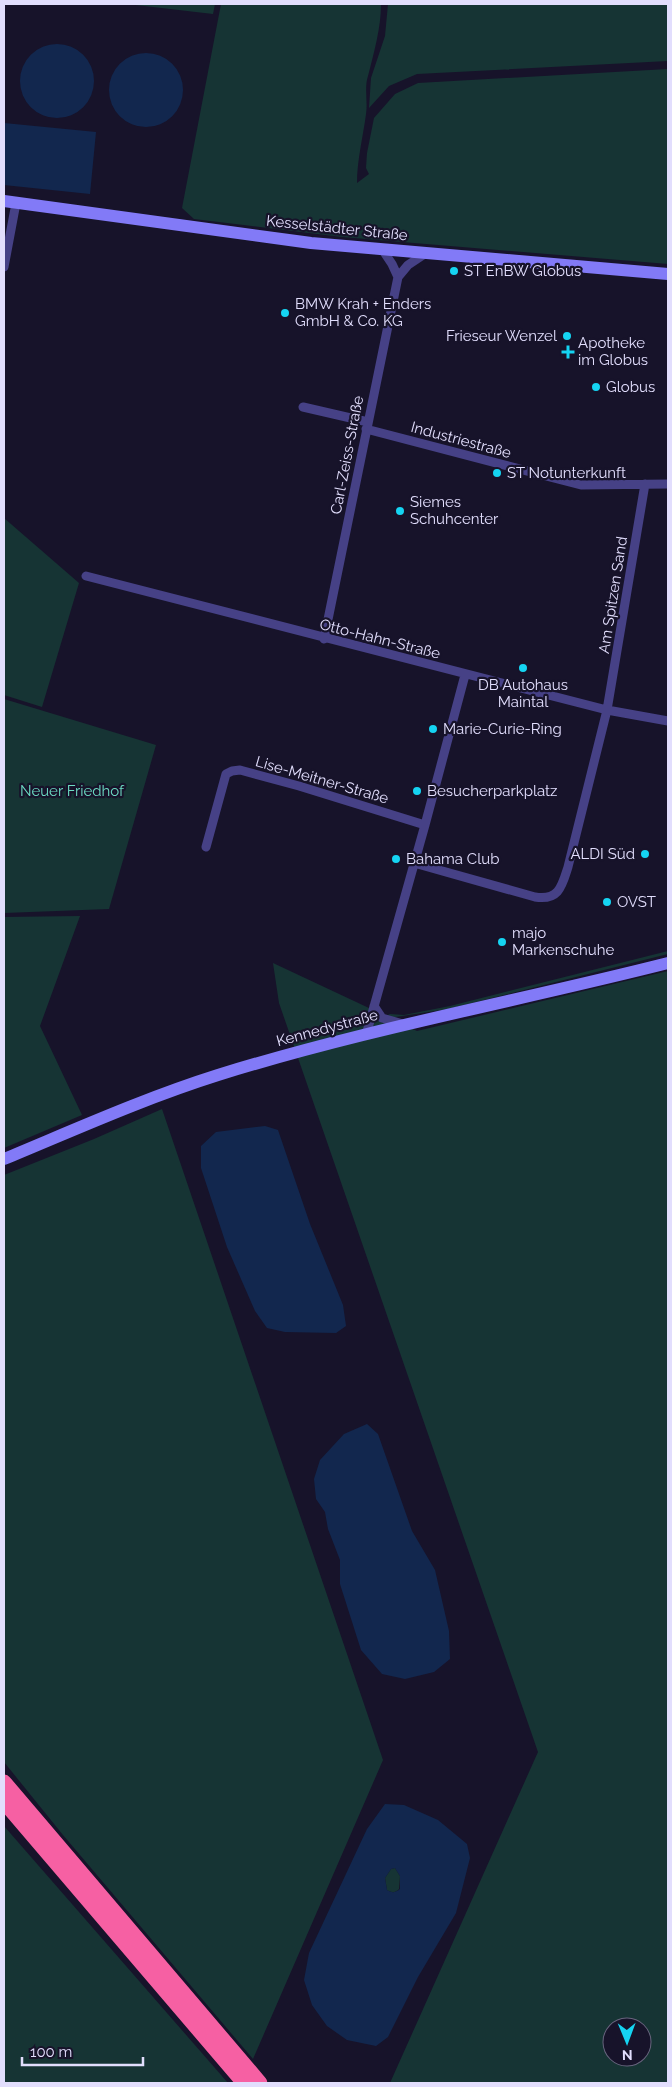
<svg xmlns="http://www.w3.org/2000/svg" width="672" height="2087" font-family="Raleway,sans-serif">
<style>
.green{fill:#163434;fill-rule:evenodd}
.water{fill:#12274e;fill-rule:evenodd}
.lines{fill:none;stroke-linecap:round;stroke-linejoin:round}
.street{stroke:#464186;stroke-width:9}
.secondary{stroke:#827af7;stroke-width:12}
.highway{stroke:#f660a3;stroke-width:15}
.poi-dot{fill:#15d4f2;stroke:#17132a;stroke-width:2}
.labels{text-anchor:middle;stroke-width:4.5;stroke-linejoin:round;paint-order:stroke}
.street-label{font-size:15px;fill:#e2defd;stroke:#17132a}
.poi-label{font-size:15px;fill:#e2defd;stroke:#17132a;text-anchor:start}
.park-label{font-size:15px;fill:#6cdbc3;stroke:#17132a}
</style>
<rect width="100%" height="100%" fill="#17132a"/>
<path class="green" d="M127,4H215L213,14Z
M221,4H381C381,28 374,52 368,76C364,88 368,102 366,114C363,137 357,160 357,183L369,174L366,168L367,153L374,118L395,94L418,83L668,69V264L342,237L194,219L182,208Z
M388,4H668V61L417,74L389,86L369,108L371,78L385,36Z
M4,518L79,583L42,707L4,695Z
M4,699L156,745L109,909L4,913Z
M80,916L40,1026L82,1115L4,1148V917Z
M668,951V954L448,1009L389,1018L417,1031L668,971V2083H390L538,1752L279,1003L273,963L386,1016L390,1014L404,1015L450,1006ZM612,2027H642V2057H612Z
M162,1109L383,1760L253,2059L63,1835L4,1762V1175L94,1139Z
M4,1826L228,2083H4Z
M395,1868L400,1876L399,1889C395,1893 392,1893 387,1890L385,1878L391,1869Z"/>
<path class="water" d="M20 81a37 37 0 1 1 74 0a37 37 0 1 1-74 0Z
M109 90a37 37 0 1 1 74 0a37 37 0 1 1-74 0Z
M4,123L96,132L90,194L4,185Z
M265,1126L278,1130L310,1224L343,1305L346,1326L336,1333L285,1332L267,1328L255,1311L227,1247L201,1168V1146L216,1132Z
M367,1424L378,1434L412,1531L435,1570L449,1631L450,1659L434,1672L405,1679L382,1674L361,1650L340,1584V1560L328,1529L325,1512L316,1499L314,1479L320,1460L344,1434Z
M385,1804L404,1805L438,1820L467,1844L470,1858L456,1913L418,1977L388,2037L376,2046L347,2040L327,2026L312,2005L304,1980L309,1953L367,1829ZM395,1868L400,1876V1889C395,1893 392,1893 387,1890L385,1878L391,1869Z"/>
<g class="lines">
<path class="street" d="M382,249L392,264L398,277
M4,267L16,203
M303,407L368,422
M366,429L581,485L668,484
M86,576L607,710L668,721
M324,639L398,277L408,265L426,253
M206,847L226,774L232,771L240,770L299,786L425,825
M414,863L535,897C559,901 562,886 568,867L607,710L645,484
M374,1006L382,1018L403,1024
M366,1035L425,825L465,675"/>
<path class="secondary" d="M4,201L311,243L668,274
M4,1159C74,1130 145,1098 218,1075C366,1029 518,1001 668,963"/>
<path class="highway" d="M4,1782L260,2083
M4,1802L244,2083"/>
</g>
<g class="poi-dot">
<circle cx="454" cy="271" r="5"/>
<circle cx="285" cy="313" r="5"/>
<circle cx="567" cy="336" r="5"/>
<path d="M565.5 344.5h5v5h5v5h-5v5h-5v-5h-5v-5h5z"/>
<circle cx="596" cy="387" r="5"/>
<circle cx="497" cy="473" r="5"/>
<circle cx="400" cy="511" r="5"/>
<circle cx="523" cy="668" r="5"/>
<circle cx="433" cy="729" r="5"/>
<circle cx="417" cy="791" r="5"/>
<circle cx="645" cy="854" r="5"/>
<circle cx="396" cy="859" r="5"/>
<circle cx="607" cy="902" r="5"/>
<circle cx="502" cy="942" r="5"/>
</g>
<g class="labels">
<g class="street-label">
<text transform="translate(337 228) rotate(6)" y="5">Kesselstädter Straße</text>
<text transform="translate(461 440) rotate(15)" y="5">Industriestraße</text>
<text transform="translate(347 455) rotate(-79)" y="5">Carl-Zeiss-Straße</text>
<text transform="translate(613 595) rotate(-81)" y="5">Am Spitzen Sand</text>
<text transform="translate(380 639) rotate(14)" y="5">Otto-Hahn-Straße</text>
<text transform="translate(322 780) rotate(16)" y="5">Lise-Meitner-Straße</text>
<text transform="translate(327 1028) rotate(-15)" y="5">Kennedystraße</text>
</g>
<g class="poi-label">
<text x="464" y="276">ST EnBW Globus</text>
<text x="295" y="309">BMW Krah + Enders<tspan x="295" dy="17">GmbH &amp; Co. KG</tspan></text>
<text x="557" y="341" text-anchor="end">Frieseur Wenzel</text>
<text x="578" y="348">Apotheke<tspan x="578" dy="17">im Globus</tspan></text>
<text x="606" y="392">Globus</text>
<text x="507" y="478">ST Notunterkunft</text>
<text x="410" y="507">Siemes<tspan x="410" dy="17">Schuhcenter</tspan></text>
<text x="523" y="690" text-anchor="middle">DB Autohaus<tspan x="523" dy="17">Maintal</tspan></text>
<text x="443" y="734">Marie-Curie-Ring</text>
<text x="427" y="796">Besucherparkplatz</text>
<text x="635" y="859" text-anchor="end">ALDI Süd</text>
<text x="406" y="864">Bahama Club</text>
<text x="617" y="907">OVST</text>
<text x="512" y="938">majo<tspan x="512" dy="17">Markenschuhe</tspan></text>
</g>
<g class="park-label">
<text x="72" y="796">Neuer Friedhof</text>
</g>
</g>
<rect width="672" height="2087" fill="none" stroke="#e2defd" stroke-width="10"/>
<g transform="translate(627 2042) rotate(179)"><circle r="24" fill="#17132a" stroke="#68647e"/>
<path d="M0-4L9 19L0 12L-9 19Z" fill="#15d4f2"/>
<text y="-8" font-size="14" font-weight="bold" text-anchor="middle" fill="#e2defd">N</text>
</g>
<path d="M22 2057v8h121v-8" fill="none" stroke="#e2defd" stroke-width="2.5"/>
<text x="30" y="2057" font-size="15" fill="#e2defd" stroke="#17132a" stroke-width="4" paint-order="stroke">100 m</text>
</svg>
